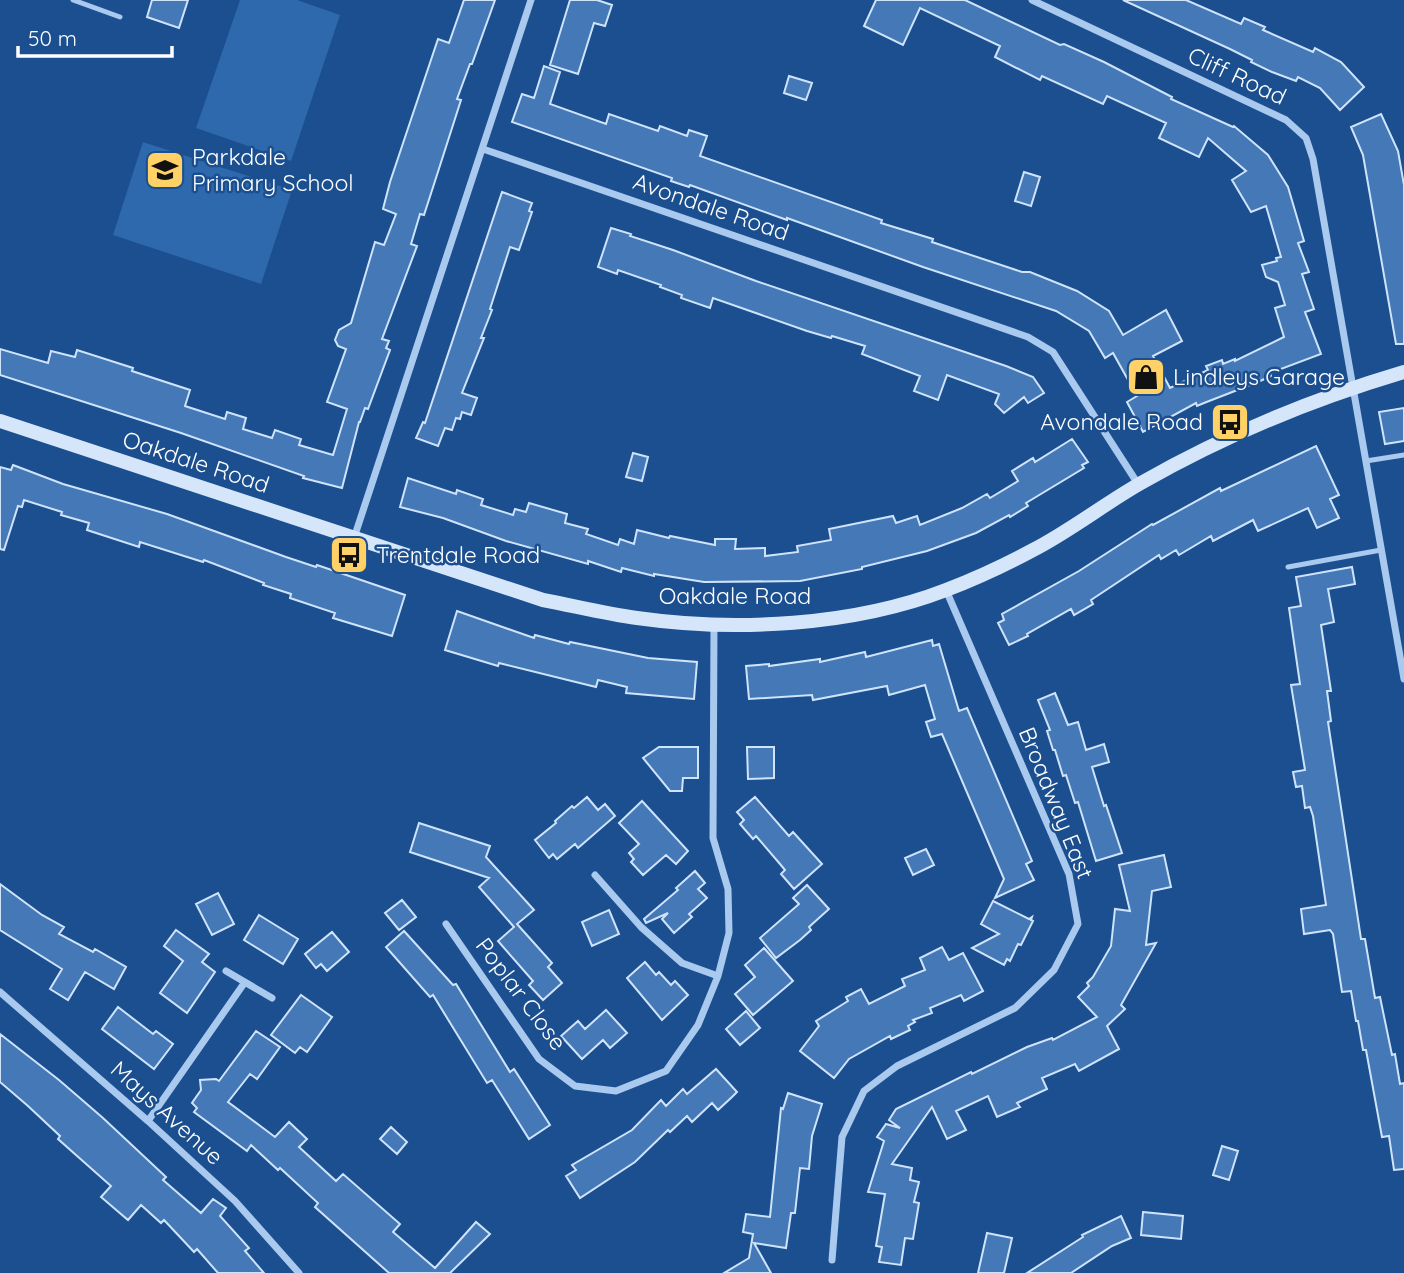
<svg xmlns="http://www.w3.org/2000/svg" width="1404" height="1273" font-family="Quicksand,sans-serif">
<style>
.green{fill:#2e69ad}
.building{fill:#4478b7;stroke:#cfe3fa;stroke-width:2}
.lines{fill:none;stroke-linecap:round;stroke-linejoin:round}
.lane{stroke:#a9c9ee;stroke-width:5}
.street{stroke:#a9c9ee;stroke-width:7}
.secondary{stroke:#d6e6fa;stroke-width:14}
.labels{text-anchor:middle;stroke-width:5;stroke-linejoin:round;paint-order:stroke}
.street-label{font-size:23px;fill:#fff;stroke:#1b4f8f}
.poi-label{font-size:23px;fill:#fff;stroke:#1b4f8f;text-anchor:start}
</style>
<rect width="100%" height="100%" fill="#1b4f8f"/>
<path class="green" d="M240,0H297L340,15L291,161L196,128Z
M143,142L292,190L261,284L113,235Z"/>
<path class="building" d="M152,0H188L179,28L147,17Z
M464,0H495L472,64H470L457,99L461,100L436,178L424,215L420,214L411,244L417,246L382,339L389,341L386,348L390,350L368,409L365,408L360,422H359L342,488L303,478L304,476L181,433L0,375V349L48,363L51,351L75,357L77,350L133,368L132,371L190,390L185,406L225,419L227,412L246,418L243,429L272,438L275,430L301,439L299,445L333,455L347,409L327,402L346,349L338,346L335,340L339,330L351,323L375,242L384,245L396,214L383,209L390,182L438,39L449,43Z
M570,0H597L612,5L605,26L594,23L578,74L550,65Z
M876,0H965L1060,45L1064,44L1104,62L1172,97L1171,99L1233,127L1234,126L1268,155L1288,187L1304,241L1298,243L1309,272L1302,274L1314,309L1305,312L1321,354L1270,373L1271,376L1258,382L1204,403L1197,406L1196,403L1143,432L1127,402L1137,396L1113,353L1105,358L1089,331L1056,311L923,267L787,218V220L690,185L689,187L671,181L672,178L512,122L522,94L534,98L544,66L560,72L550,104L606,124L609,114L658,131L660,126L687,136L689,130L707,136L700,156L882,220L881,223L933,239L932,242L1022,272H1030L1077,291L1109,311L1123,335L1166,310L1182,341L1153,356L1170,388L1208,370L1206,366L1222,360L1223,364L1235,359V361L1284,337L1275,308L1285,305L1278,282L1266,277L1262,265L1277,261L1276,258L1281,257L1266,206L1251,212L1232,180L1246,171L1208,138L1199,157L1159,138L1166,123L1107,96L1103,104L1042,76L1040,80L995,57L1000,46L920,8L903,45L864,26Z
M1123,0H1186L1241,24L1244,18L1265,27L1263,30L1313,52L1315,48L1341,62L1364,87L1340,110L1320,88L1298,77L1296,81L1272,72L1251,62L1252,60L1230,49Z
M789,76L812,83L806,100L784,93Z
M1381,114L1398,151L1404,185V344H1396L1363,155L1351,127Z
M1024,172L1040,177L1031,206L1015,201Z
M502,192L532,203L529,211L532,212L519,250L510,247L490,309L492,310L481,338H484L462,393L477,398L471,415L462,412L460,419L456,418L452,430L445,428L438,446L416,438L423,422L425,423Z
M611,228L631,234L630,236L673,250L756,281L1006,366L1033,377L1044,393L1028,403L1024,397L1004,413L995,404L999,394L947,375L938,400L914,391L920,376L862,354L865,346L832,336L831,338L807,331L713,298L710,308L681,298L682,295L660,287L661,285L618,270L617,274L598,267Z
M1404,408V441L1385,444L1379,412Z
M1072,439L1088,462L1082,465L1084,468L1026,503L1028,506L1010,517L1009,515L976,533L927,551L862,567V569L800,581L704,582L654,574V576L622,568L621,572L588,561V564L506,541L443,518L400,507L408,478L456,494L457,490L483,499L481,505L513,515L515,509L526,512L529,503L567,514L565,523L588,529L586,534L618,545L620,539L634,544L637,530L669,538L670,536L715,545V539H736L735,549L765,548V556L798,552L797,546L831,540L829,529L893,516L896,523L917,516L920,525L962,508L987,494L990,498L1018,481L1012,471L1033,458L1035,462Z
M1316,446L1339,495L1330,499L1339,518L1317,528L1308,508L1258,531L1253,520L1213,541L1211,536L1179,555L1176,550L1161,559L1159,555L1091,600L1093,604L1074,615L1071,609L1027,634L1028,636L1009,645L998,623L1004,620L1002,614L1079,571L1152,524L1153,525L1220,488L1221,491Z
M633,453L648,457L642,481L626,477Z
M13,465L63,484L167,514L286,557L316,567L317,565L405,595L392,636L333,618L335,613L290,598L291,594L263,585L264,583L204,560L203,562L140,542L139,547L87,530L89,523L61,515L62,512L24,500L22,507L18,506L4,550L0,549V467L11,470Z
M1352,567L1355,584L1328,589L1334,622L1321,625L1331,691H1327L1331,721L1328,722L1361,939H1365L1375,998L1380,997L1392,1055L1395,1054L1400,1084L1404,1083V1169L1394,1170L1389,1136L1382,1137L1366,1050H1363L1358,1021H1356L1351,991L1342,992L1333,934L1330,930L1304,934L1301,909L1326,905L1313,816L1310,807L1305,808L1302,786L1296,787L1293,772L1305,770L1291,685L1300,684L1289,608L1301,606L1296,577Z
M457,611L534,638L535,635L569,644L570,642L648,658L697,662L694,699L626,693L627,687L598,680L596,687L499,663L498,666L445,650Z
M932,640L933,646L939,644L959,711L967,708L1032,861L1026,864L1034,880L995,898L1004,879L942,734L931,737L926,722L935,719L925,685L889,695L887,686L813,700L812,695L749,699L746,666L769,664V666L820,659V662L865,652L866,657Z
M1055,693L1068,725L1078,722L1086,750L1104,744L1109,762L1092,767L1104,806L1106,805L1122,853L1096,861L1078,802L1075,803L1066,775L1063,776L1055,750H1053L1047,731L1050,730L1038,700Z
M659,747H698V778H683L682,791H670L643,758Z
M747,747H774V778L748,779Z
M587,797L598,810L605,804L615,816L578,848L575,844L557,859L553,854L549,858L535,840L556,823L555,821L572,806L574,808Z
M755,797L789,836L793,832L822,864L794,889L781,874L785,870L780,864L756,836L753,839L740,824L744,820L737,812Z
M642,801L688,851L676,864L666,855L643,875L631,862L634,859L629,853L639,844L619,823Z
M419,823L490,846L486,857L534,910L517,924L552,963L548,967L562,983L543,1000L529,985L533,981L498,941L514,927L479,887L489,878L410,852Z
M926,849L934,865L913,875L905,858Z
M1164,855L1171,887L1152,891L1146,945L1156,943L1121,1005L1125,1009L1107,1026L1119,1049L1079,1071L1075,1064L1042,1078L1047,1089L1017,1103L1020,1107L997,1117L988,1096L956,1111L966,1130L947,1139L932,1107L892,1164L912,1168L910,1180L919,1182L914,1202L919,1203L913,1239L905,1238L901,1265L879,1262L882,1247L876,1246L885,1194L868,1192L884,1141L877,1137L886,1124L900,1128L889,1120L896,1109L971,1072L972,1074L1027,1047L1052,1038L1053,1040L1097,1017L1078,997L1089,986L1087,983L1093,977L1111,946L1115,909L1130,911L1119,865Z
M695,871L705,883L698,889L707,898L689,914L692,917L674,933L662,919L668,913L646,923L644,919L678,890L676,888Z
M0,884L42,915L64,927L59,934L93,952L95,949L126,967L114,989L85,972L68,1000L50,989L62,969L0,930Z
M807,885L829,909L809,927L811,930L800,940L776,958L760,938L799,904L793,898Z
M218,893L234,924L212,935L196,904Z
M402,900L416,917L399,930L385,913Z
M993,901L1029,919L1032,917L1031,920L1033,921L1021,945L1018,944L1010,961L1007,959L1004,965L972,948L999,934L981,924Z
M609,910L619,934L592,946L582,922Z
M259,915L298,939L283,964L244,940Z
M176,930L209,954L202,962L215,972L187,1013L160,993L183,961L164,946Z
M404,931L453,985L456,984L510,1072L514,1069L550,1125L529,1139L492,1080L487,1083L433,995L430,997L386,947Z
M332,932L349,952L327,971L321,964L316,968L305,954Z
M942,947L949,960L963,953L983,991L964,1001L961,995L930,1008L932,1013L913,1020L915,1022L908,1026L910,1030L891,1039L890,1036L849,1059L834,1078L800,1051L819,1026L816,1021L848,1001L846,997L861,989L869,1004L905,986L902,979L925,970L920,958Z
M764,948L793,981L753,1015L735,994L755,977L745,965Z
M645,962L656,975L659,972L671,985L675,981L688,995L662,1020L627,978Z
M301,995L332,1017L307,1052L300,1047L295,1053L271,1035Z
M118,1007L153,1034L156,1031L173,1044L154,1069L102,1029Z
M606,1010L627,1033L610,1048L603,1040L582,1059L561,1036L578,1021L585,1029Z
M746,1011L760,1028L740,1045L726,1029Z
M256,1031L280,1047L257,1079L250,1074L228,1102L275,1137L289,1122L307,1139L299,1147L336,1181L343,1174L400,1224L393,1232L435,1268L476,1222L490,1234L450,1273H389L315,1207L318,1203L280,1168L278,1170L251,1145L247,1151L194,1112L197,1108L192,1103L201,1090L200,1080L216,1079L219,1081Z
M0,1034L59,1080L103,1118L166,1177L163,1180L201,1213L213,1199L226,1208L220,1216L249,1248L245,1251L264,1273H218L197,1249L194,1252L164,1220L161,1223L141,1205L128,1220L101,1197L111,1186L58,1139L60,1136L28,1106L0,1082Z
M716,1069L737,1092L732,1097L718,1110L712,1103L692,1122L687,1116L670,1132L668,1130L635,1162L580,1198L566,1176L576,1170L572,1165L632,1130L661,1100L666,1106L683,1089L687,1094Z
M788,1093L822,1104L812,1136L809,1169L800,1168L795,1213H791L786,1248L754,1243L771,1273H724L749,1258L753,1234L743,1232L746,1214L770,1217L781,1108L783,1109Z
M391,1127L407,1142L397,1154L380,1139Z
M1222,1146L1238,1151L1229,1180L1213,1175Z
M1143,1212L1183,1216L1181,1239L1141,1235Z
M1121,1216L1131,1238L1112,1246L1071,1273H1027L1083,1237L1082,1235Z
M987,1233L1012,1238L1004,1273H978Z"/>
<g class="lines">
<path class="lane" d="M73,0L120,17
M1366,461L1404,455
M1288,567L1381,550"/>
<path class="street" d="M1032,0L1286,120L1306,138L1313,159L1404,679
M483,149L1028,337L1053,352L1138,484
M354,538L531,0
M595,875L641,927L682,963L718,976
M446,924L539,1059L575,1086L616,1091L666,1071L698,1025L718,976L729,933L728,889L713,838L714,624
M226,971L272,998
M0,992L148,1121L235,1201L299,1273
M148,1121L245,982
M832,1260L842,1137L864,1091L897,1066L1015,1008L1054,970L1078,924L1069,874L946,590"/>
<path class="secondary" d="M0,421L543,600C575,606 606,614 637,618C735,632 853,626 946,590C975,579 1005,565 1033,550C1070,531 1104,504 1141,483C1223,436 1313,399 1404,372"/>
</g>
<defs>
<g id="school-square" transform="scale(2.0125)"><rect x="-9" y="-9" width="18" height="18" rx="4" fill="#ffd166" stroke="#1b4f8f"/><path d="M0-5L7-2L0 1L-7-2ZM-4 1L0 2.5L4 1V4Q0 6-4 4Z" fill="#111"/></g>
<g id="shop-square" transform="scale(2.0125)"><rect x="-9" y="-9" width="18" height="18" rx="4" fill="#ffd166" stroke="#1b4f8f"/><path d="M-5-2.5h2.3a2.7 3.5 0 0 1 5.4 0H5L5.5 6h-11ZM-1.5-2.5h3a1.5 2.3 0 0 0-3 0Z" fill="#111"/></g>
<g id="bus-square" transform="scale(2.0125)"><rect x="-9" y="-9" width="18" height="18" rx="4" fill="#ffd166" stroke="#1b4f8f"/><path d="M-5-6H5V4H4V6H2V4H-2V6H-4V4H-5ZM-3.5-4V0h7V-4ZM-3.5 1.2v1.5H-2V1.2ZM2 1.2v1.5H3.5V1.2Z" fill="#111"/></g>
</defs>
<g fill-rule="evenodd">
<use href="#school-square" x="165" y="170"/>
<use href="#shop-square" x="1146" y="377"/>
<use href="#bus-square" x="1230" y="422"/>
<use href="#bus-square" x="349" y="555"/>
</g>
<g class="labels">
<g class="street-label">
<text transform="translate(1237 76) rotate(25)" y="8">Cliff Road</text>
<text transform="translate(711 207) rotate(19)" y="8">Avondale Road</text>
<text transform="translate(196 462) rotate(18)" y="8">Oakdale Road</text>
<text x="735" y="604">Oakdale Road</text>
<text transform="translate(1056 803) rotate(68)" y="8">Broadway East</text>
<text transform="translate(521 994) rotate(53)" y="8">Poplar Close</text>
<text transform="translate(167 1113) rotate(42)" y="8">Mays Avenue</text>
</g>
<g class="poi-label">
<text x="192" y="165">Parkdale<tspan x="192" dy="26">Primary School</tspan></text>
<text x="1173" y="385">Lindleys Garage</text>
<text x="1203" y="430" text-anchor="end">Avondale Road</text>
<text x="376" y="563">Trentdale Road</text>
</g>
</g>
<path d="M18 46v10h154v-10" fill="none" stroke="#ffffff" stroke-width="3.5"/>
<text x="28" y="46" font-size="21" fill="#ffffff" stroke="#1b4f8f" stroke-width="5" paint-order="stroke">50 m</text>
</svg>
